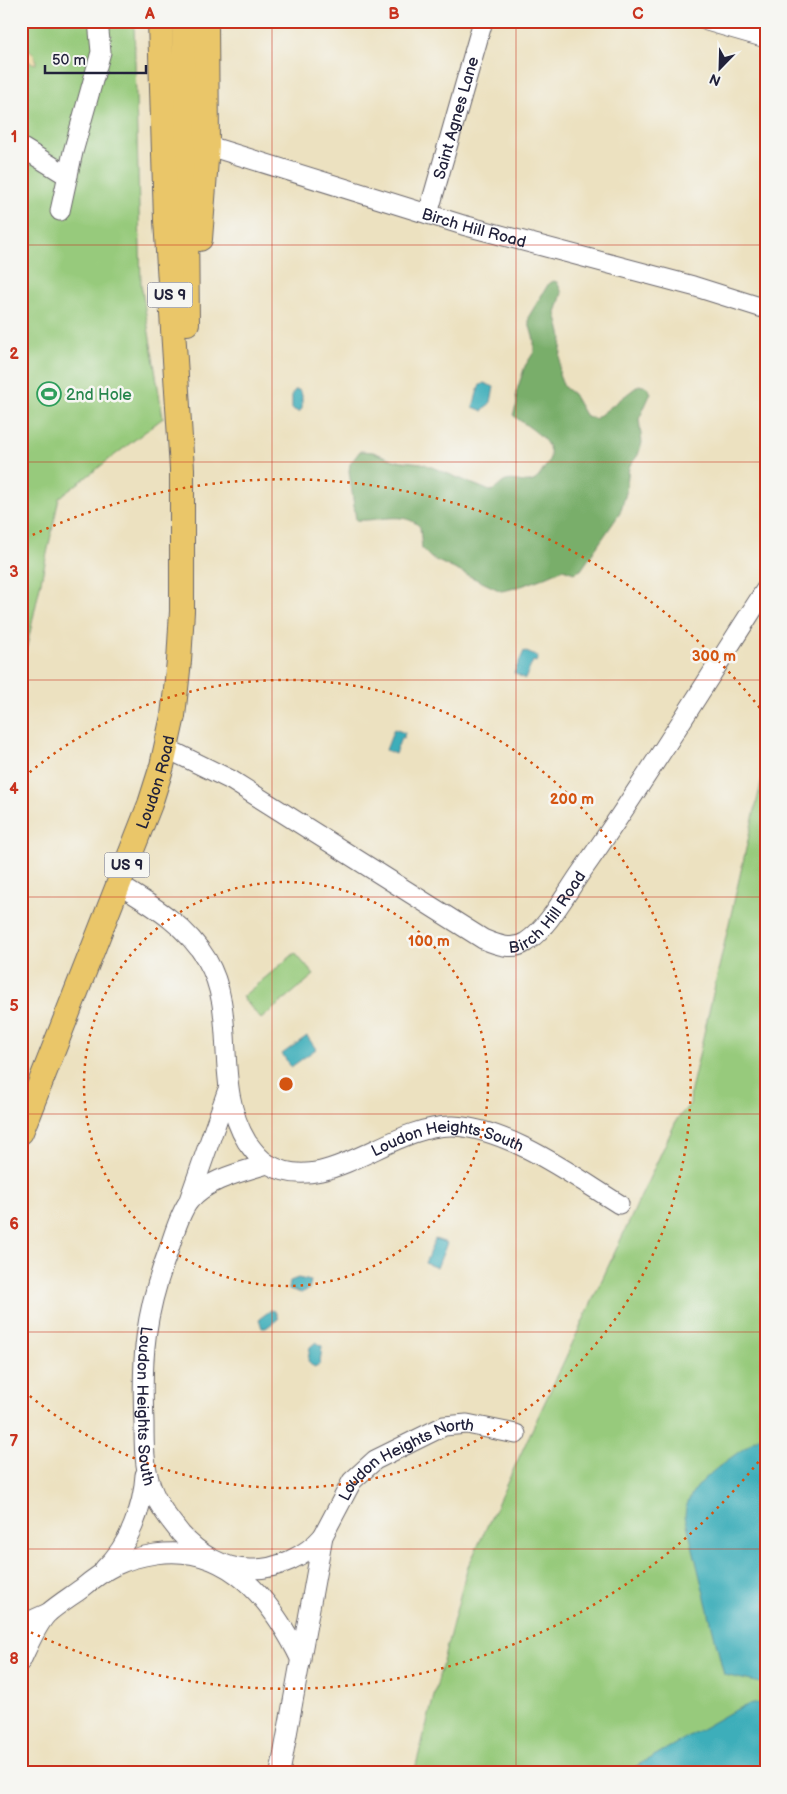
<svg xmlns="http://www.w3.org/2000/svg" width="787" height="1794" font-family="'Balsamiq Sans',sans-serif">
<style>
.green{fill:#97ca7b;stroke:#5c765b}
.forest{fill:#79ae6b;stroke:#4e6853}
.sand{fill:#eeda9e;stroke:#887e6c}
.water{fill:#3eaeba;stroke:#30687a}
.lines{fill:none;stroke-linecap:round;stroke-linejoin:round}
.minor-casing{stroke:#69656a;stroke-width:21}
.major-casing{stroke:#69656a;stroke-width:26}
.minor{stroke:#fff;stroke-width:19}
.major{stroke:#eac669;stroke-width:24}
.grid{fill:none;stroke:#c8321e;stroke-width:1;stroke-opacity:0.55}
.ring{fill:none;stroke:#d45411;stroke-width:2.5;stroke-dasharray:2.5 5}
.labels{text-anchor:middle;stroke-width:5;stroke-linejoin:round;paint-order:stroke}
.shield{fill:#f6f6f2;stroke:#626272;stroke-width:1}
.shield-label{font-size:15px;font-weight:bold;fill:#22223b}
.street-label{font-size:16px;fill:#22223b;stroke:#f6f6f2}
.leisure-label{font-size:16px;fill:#27864d;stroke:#f6f6f2;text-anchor:start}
.centre{fill:#d45411;stroke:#f6f6f2;stroke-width:2.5}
.ring-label{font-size:15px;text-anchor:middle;font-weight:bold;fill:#d45411;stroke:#f6f6f2;stroke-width:5;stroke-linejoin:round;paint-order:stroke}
.neatline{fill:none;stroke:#c8321e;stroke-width:2}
.grid-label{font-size:16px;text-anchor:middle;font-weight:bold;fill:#c8321e}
</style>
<rect width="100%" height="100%" fill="#f6f6f2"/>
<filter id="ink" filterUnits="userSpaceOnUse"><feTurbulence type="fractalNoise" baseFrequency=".02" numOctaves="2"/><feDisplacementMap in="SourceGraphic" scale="10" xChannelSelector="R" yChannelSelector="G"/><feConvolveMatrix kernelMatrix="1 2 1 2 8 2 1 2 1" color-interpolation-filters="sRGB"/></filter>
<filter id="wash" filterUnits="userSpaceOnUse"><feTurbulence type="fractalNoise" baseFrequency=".0096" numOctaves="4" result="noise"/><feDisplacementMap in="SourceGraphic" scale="20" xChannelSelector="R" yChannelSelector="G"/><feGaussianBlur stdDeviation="1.12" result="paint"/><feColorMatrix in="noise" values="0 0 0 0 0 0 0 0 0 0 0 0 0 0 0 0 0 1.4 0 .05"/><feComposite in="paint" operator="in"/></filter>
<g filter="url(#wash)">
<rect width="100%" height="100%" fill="#ece1c0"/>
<path class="green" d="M21,21H134L141,284L163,418L59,498L21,674Z
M766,761V1773H414L467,1569L677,1119L690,1104L691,1090Z
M295,953L314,975L261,1019L242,997Z"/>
<path class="forest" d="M553,281L557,282L562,293L556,313L562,337L559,375L564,387L573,394L585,415L595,419L639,385L647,387L651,393L639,419L642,443L638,455L629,467L626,493L620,513L581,570L574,573L563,569C550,576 514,590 501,591L431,558L422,549L420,527C405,510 376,522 356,520L349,471L350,464L360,451L373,452L394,460L422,463L490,491C497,490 500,483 506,481C515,478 524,485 533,481C539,479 542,471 546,466C562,443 529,429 513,415L517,404L516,393L525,366L534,352V340L529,323V316L549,283Z"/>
<path class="sand" d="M21,43L35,56L36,64L21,59Z"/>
<path class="water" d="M484,383L494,387L491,402L483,411L473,407L479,386Z
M295,390H299L302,395V409L299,412L292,409V394Z
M524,651L538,657L536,662L533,661L525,679L514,673Z
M394,729L405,733L403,739L401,738L395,754L386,750Z
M307,1036L316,1049L291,1067L282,1054Z
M435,1239L447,1243L437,1268L425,1263Z
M298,1278L311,1281L309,1289L301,1293L289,1289L290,1281Z
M271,1310L275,1311L278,1319L266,1328H262L259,1319Z
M316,1342L322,1346L320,1364L314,1367L308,1361L310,1347Z
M766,1431V1684L724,1675L685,1516C686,1479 742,1454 766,1431Z
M766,1702V1773H624L733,1711L748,1705Z"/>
</g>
<g filter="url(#ink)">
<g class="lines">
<g class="minor-casing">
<g id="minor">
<path d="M707,21L766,38"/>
<path id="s1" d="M196,142L463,225L693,286L766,309"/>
<path d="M21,147L68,176"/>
<path d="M60,211L73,152L101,52L98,21"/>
<path id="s2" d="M428,214L483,21"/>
<path id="s3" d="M166,748L231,780L483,939C497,945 513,951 526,942C548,928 567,892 582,871C647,779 705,683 766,589"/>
<path id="s4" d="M119,885C153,906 186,925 207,960C239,1014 212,1085 247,1142C253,1150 259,1159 268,1164C326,1199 390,1124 453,1126C510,1129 572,1175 619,1204"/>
<path id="s5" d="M267,1164C242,1172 208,1179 190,1200C181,1210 173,1236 169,1249C145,1313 141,1355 144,1423C144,1444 144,1466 151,1486C157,1504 169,1519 181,1534C198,1553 223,1569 250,1569C276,1570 306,1556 323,1536"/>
<path d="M189,1200L227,1092"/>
<path d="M104,1569C129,1546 143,1508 145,1475"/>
<path d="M21,1625L48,1613"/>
<path d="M21,1661C28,1646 36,1626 47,1614C57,1605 70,1597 81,1589C106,1568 123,1559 155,1554C229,1543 272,1601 301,1660"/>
<path id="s6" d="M280,1773L323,1536L352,1481L375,1460L444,1426L467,1424L516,1434"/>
</g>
</g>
<g class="major-casing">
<g id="major">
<path d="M184,21L187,323"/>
<path d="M200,239L207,146L206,21"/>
<path id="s7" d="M21,1132L150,804L162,766L173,716L179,661L182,611V469L166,220L160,21"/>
</g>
</g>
<use href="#minor" class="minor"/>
<use href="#major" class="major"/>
</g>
</g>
<path class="grid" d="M272,21V1773M516,21V1773M21,245H766M21,462H766M21,680H766M21,897H766M21,1114H766M21,1332H766M21,1549H766"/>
<g class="ring">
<circle cx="286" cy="1084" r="202"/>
<path d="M24 777A404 404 0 1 1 24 1391"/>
<path d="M763 1456A605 605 0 0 1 26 1630M26 538A605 605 0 0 1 763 712"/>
</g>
<defs>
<g id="stadium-ring" transform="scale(1.25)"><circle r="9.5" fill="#f6f6f2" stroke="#2e9e5b" stroke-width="1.5"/><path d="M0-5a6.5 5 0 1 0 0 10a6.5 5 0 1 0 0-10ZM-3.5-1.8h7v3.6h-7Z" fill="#2e9e5b"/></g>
</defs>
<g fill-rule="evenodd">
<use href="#stadium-ring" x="49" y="394"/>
</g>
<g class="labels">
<g class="shield">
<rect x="147.5" y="282.5" width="45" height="25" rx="4"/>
<rect x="104.5" y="852.5" width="45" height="25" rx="4"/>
</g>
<g class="shield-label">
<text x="170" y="300">US 9</text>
<text x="127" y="870">US 9</text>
</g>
<g class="street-label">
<text dy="6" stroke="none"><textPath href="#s2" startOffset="100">Saint Agnes Lane</textPath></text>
<text dy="6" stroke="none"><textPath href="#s1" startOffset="291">Birch Hill Road</textPath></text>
<text dy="6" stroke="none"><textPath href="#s7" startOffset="375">Loudon Road</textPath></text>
<text dy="6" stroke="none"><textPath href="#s3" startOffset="451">Birch Hill Road</textPath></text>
<text dy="6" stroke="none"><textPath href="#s4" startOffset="525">Loudon Heights South</textPath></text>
<text dy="6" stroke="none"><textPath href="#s5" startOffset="300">Loudon Heights South</textPath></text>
<text dy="6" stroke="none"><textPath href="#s6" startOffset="362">Loudon Heights North</textPath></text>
</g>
<g class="leisure-label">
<text x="66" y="400">2nd Hole</text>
</g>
</g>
<circle cx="286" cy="1084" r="8" class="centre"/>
<g class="ring-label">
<text x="714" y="661">300 m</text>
<text x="572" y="804">200 m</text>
<text x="429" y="946">100 m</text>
</g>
<rect width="787" height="1794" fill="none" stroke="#f6f6f2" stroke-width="55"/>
<g transform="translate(720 68) rotate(203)" stroke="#f6f6f2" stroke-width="4" paint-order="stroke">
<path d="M0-4L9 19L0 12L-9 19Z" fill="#22223b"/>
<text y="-8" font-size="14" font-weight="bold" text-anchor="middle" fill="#22223b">N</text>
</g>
<path d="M45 65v8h101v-8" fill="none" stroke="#22223b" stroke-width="2.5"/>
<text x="52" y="65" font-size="15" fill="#22223b" stroke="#f6f6f2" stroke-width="4" paint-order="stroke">50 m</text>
<rect x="28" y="28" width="732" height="1738" class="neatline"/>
<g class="grid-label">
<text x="150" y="19">A</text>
<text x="394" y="19">B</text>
<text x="638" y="19">C</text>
<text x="14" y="142">1</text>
<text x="14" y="359">2</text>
<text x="14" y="577">3</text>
<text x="14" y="794">4</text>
<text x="14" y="1011">5</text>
<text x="14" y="1229">6</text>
<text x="14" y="1446">7</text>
<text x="14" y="1664">8</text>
</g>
</svg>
